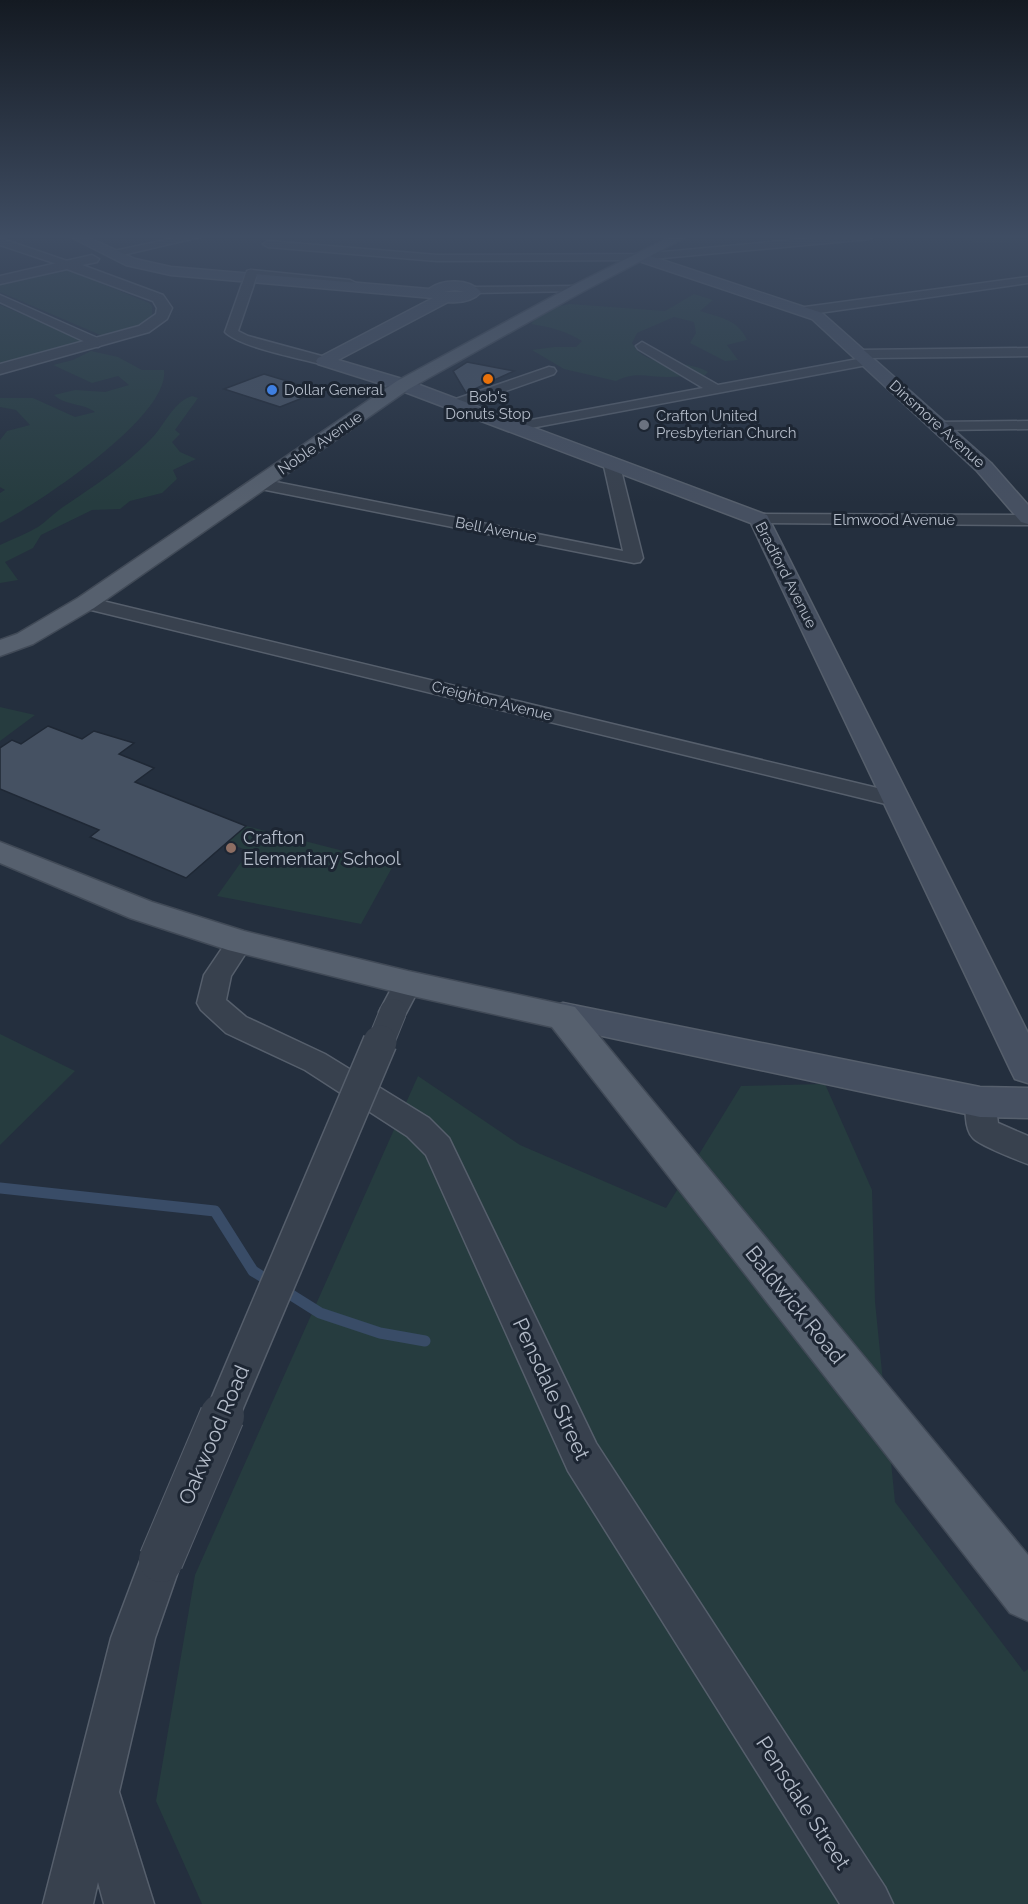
<svg xmlns="http://www.w3.org/2000/svg" width="1028" height="1904" font-family="Raleway,sans-serif">
<style>
.green{fill:#263c3f}
.lines{fill:none;stroke-linecap:round;stroke-linejoin:round}
.stream{stroke:#394c67;stroke-width:11}
.building{fill:#455162;stroke:#1f2835;stroke-width:1.5}
.minor-casing{stroke:#565f6c;stroke-width:3}
.tertiary-casing{stroke:#565f6c;stroke-width:3}
.secondary-casing{stroke:#565f6c;stroke-width:3}
.primary-casing{stroke:#414a57;stroke-width:3}
.minor{fill:#38414e;fill-rule:evenodd}
.tertiary{fill:#38414e;fill-rule:evenodd}
.secondary{fill:#465061;fill-rule:evenodd}
.primary{fill:#56606e;fill-rule:evenodd}
.minor-bridge-far3-casing{stroke:#565f6c;stroke-width:13;stroke-linecap:butt}
.minor-bridge-far2-casing{stroke:#565f6c;stroke-width:28;stroke-linecap:butt}
.minor-bridge-far1-casing{stroke:#565f6c;stroke-width:36;stroke-linecap:butt}
.minor-bridge-casing{stroke:#565f6c;stroke-width:46;stroke-linecap:butt}
.minor-bridge-far3{stroke:#38414e;stroke-width:11}
.minor-bridge-far2{stroke:#38414e;stroke-width:26}
.minor-bridge-far1{stroke:#38414e;stroke-width:33}
.minor-bridge{stroke:#38414e;stroke-width:44}
.food-dot{fill:#e8710a;stroke:#1d2633;stroke-width:2}
.shop-dot{fill:#3f7fe0;stroke:#1d2633;stroke-width:2}
.worship-dot{fill:#6b7280;stroke:#1d2633;stroke-width:2}
.education-dot{fill:#8d6e63;stroke:#1d2633;stroke-width:2}
.labels{text-anchor:middle;stroke-width:6;stroke-linejoin:round;paint-order:stroke}
.far-poi-label{font-size:15px;fill:#b4bcc9;stroke:#1d2633;text-anchor:start}
.far-street-label{font-size:15px;fill:#b4bcc9;stroke:#1d2633}
.poi-label{font-size:18px;fill:#b4bcc9;stroke:#1d2633;text-anchor:start}
.near-street-label{font-size:21px;fill:#b4bcc9;stroke:#1d2633}
</style>
<rect width="100%" height="100%" fill="#242f3e"/>
<path class="green" d="M958,236H1016L1025,240C1003,242 978,248 958,236Z
M64,268L149,303L152,306V315L148,319L149,322L105,337L0,292V283Z
M694,294L713,300L700,311C719,317 739,320 747,340L727,345L738,360L725,361L690,343L696,333L694,322L674,317L637,333L632,343C647,371 683,357 708,372L705,375C692,375 679,377 667,377C647,377 635,371 616,381L564,369L532,350L554,347H576L582,341C566,331 550,327 531,324C539,312 556,306 570,304L665,311Z
M0,305L87,341L0,364Z
M91,351L118,357L142,370H164C170,416 39,503 0,523V493L5,490L0,487V440L7,431L30,425L16,410L0,407V398H33L75,417L95,412C83,403 66,406 54,395L75,390L105,392L129,385L118,376L92,383L53,365L73,360Z
M192,396L198,398L175,430L180,434L172,442L180,452L196,459L173,470L177,479L162,493L130,501L120,509L92,510L41,535L33,548L5,562L18,580L0,583V545C12,539 26,534 38,527C47,521 54,513 63,507C94,486 125,466 151,439C164,426 174,401 192,396Z
M0,707L35,715L0,741Z
M246,826L394,864L361,924L217,896L249,851L227,843Z
M0,1034L75,1071L0,1145Z
M418,1076L520,1145L666,1208L741,1086L825,1084L872,1190L875,1302L895,1502L1024,1672L1028,1669V1904H202L156,1801L195,1575Z"/>
<g class="lines">
<path class="stream" d="M0,1188L215,1211L253,1271L320,1313L380,1333L425,1341"/>
</g>
<path class="building" d="M467,362L514,371L466,393L453,371Z
M264,374L320,391L280,407L224,389Z
M48,726L82,739L94,731L134,743L119,754L154,768L135,782L246,826L186,878L90,837L99,830L0,789V748L12,740L21,744Z"/>
<g class="lines">
<g class="minor-casing">
<path id="minor" d="M184,236H204L114,257L109,254L114,251Z
M836,236H875L870,239L641,260L437,261L268,247L263,244L268,241L437,255L641,254Z
M0,238L73,263L74,265L69,268L0,245Z
M251,270L350,280L356,283L350,286L247,275V271Z
M1028,277V283L805,315L799,311L805,307Z
M248,281L254,284L238,331L248,336L329,358L331,361L329,364L324,365C302,359 239,347 225,332L242,284Z
M577,286L581,287V291L473,293L467,290L473,287Z
M0,295L102,340L104,343L98,347L94,346L0,302Z
M642,342L718,385L863,358L855,357L854,354L860,350L1028,348V356L870,358L874,361L867,365L515,431L508,427L515,423L703,388L638,349L636,346Z
M549,367L554,368L556,371L554,374L460,407L455,408L448,404L450,401Z
M1028,421V429L939,430L932,426L939,422Z
M611,457L619,462L643,558L640,562L634,563L261,489L253,484L261,479L623,551L603,462Z
M760,514L1028,515V525L754,523L752,519Z
M86,597L898,793L906,795L910,800L906,805L898,807L79,607L77,603L79,599Z
M240,933L249,935L253,942L231,976L226,1000L246,1017L325,1054L429,1118L449,1138L596,1443L885,1887L893,1904H840L568,1471L426,1155L407,1136L305,1070L226,1033L201,1010L197,1003L204,975L231,935Z
M408,973L418,976L422,983L403,1019L393,1023L383,1019L379,1012L398,976Z
M980,1090L991,1093L995,1102L998,1123L1028,1136V1164C1017,1160 979,1145 973,1138C964,1129 964,1103 969,1093Z
M161,1539L176,1545L182,1560L155,1638L119,1792L154,1904H104L98,1882L93,1904H43L111,1638L146,1545Z"/>
</g>
<g class="tertiary-casing">
<path id="tertiary" d="M92,255L99,259L97,262L82,265L163,295L172,308L167,319L149,332L0,374V364L139,326L156,314L157,308L153,301L67,269L0,284V276Z"/>
</g>
<g class="secondary-casing">
<path id="secondary" d="M69,236H85L135,259L171,267L429,289C442,279 469,278 481,292C473,301 460,303 448,302L338,360L409,381L767,515L1028,1033V1083L1015,1079L1010,1069L751,523L397,389L318,364L316,361L318,358L433,298L171,275L126,265ZM455,290L465,292H443Z
M641,253L822,313L991,463L1028,505V524L1021,522L977,471L812,319L636,260L635,257L636,254Z
M563,1003L980,1087L1028,1088V1118L980,1117L551,1025L546,1016L551,1007Z"/>
</g>
<g class="primary-casing">
<path id="primary" d="M672,236H688L582,292L409,389L94,608L33,644L0,656V640L17,634L78,598L397,381L572,286Z
M0,842L152,902L244,931L408,971L575,1007L1028,1555V1621L1010,1613L552,1027L408,995L228,950L130,918L0,863Z"/>
</g>
<use href="#minor" class="minor"/>
<use href="#tertiary" class="tertiary"/>
<use href="#secondary" class="secondary"/>
<use href="#primary" class="primary"/>
<g class="minor-bridge-far3-casing">
<path id="minor-bridge-far3" d="M248,284L251,275"/>
</g>
<g class="minor-bridge-far2-casing">
<path id="minor-bridge-far2" d="M380,1044L393,1012"/>
</g>
<g class="minor-bridge-far1-casing">
<path id="minor-bridge-far1" d="M221,1418L380,1042"/>
</g>
<g class="minor-bridge-casing">
<path id="minor-bridge" d="M161,1560L222,1416"/>
</g>
<use href="#minor-bridge-far3" class="minor-bridge-far3"/>
<use href="#minor-bridge-far2" class="minor-bridge-far2"/>
<use href="#minor-bridge-far1" class="minor-bridge-far1"/>
<use href="#minor-bridge" class="minor-bridge"/>
</g>
<linearGradient id="sky" x2="0" y2="1"><stop stop-color="#141a22"/><stop offset="0.47" stop-color="#3f4d63"/><stop offset="1" stop-color="#3f4d63" stop-opacity="0"/></linearGradient>
<rect width="1028" height="503" fill="url(#sky)"/>
<circle class="food-dot" cx="488" cy="379" r="6"/>
<circle class="shop-dot" cx="272" cy="390" r="6"/>
<circle class="worship-dot" cx="644" cy="425" r="6"/>
<circle class="education-dot" cx="231" cy="848" r="6"/>
<g class="labels">
<g class="far-poi-label">
<text x="284" y="395">Dollar General</text>
<text x="488" y="402" text-anchor="middle">Bob's<tspan x="488" dy="17">Donuts Stop</tspan></text>
<text x="656" y="421">Crafton United<tspan x="656" dy="17">Presbyterian Church</tspan></text>
</g>
<g class="far-street-label">
<text transform="translate(937 424) rotate(42)" y="5">Dinsmore Avenue</text>
<text transform="translate(320 443) rotate(-35)" y="5">Noble Avenue</text>
<text x="894" y="525">Elmwood Avenue</text>
<text transform="translate(496 530) rotate(11)" y="5">Bell Avenue</text>
<text transform="translate(786 575) rotate(63)" y="5">Bradford Avenue</text>
<text transform="translate(492 701) rotate(14)" y="5">Creighton Avenue</text>
</g>
<g class="poi-label">
<text x="243" y="844">Crafton<tspan x="243" dy="21">Elementary School</tspan></text>
</g>
<g class="near-street-label">
<text transform="translate(795 1305) rotate(51)" y="7">Baldwick Road</text>
<text transform="translate(551 1389) rotate(65)" y="7">Pensdale Street</text>
<text transform="translate(214 1435) rotate(-67)" y="7">Oakwood Road</text>
<text transform="translate(803 1803) rotate(57)" y="7">Pensdale Street</text>
</g>
</g>
</svg>
